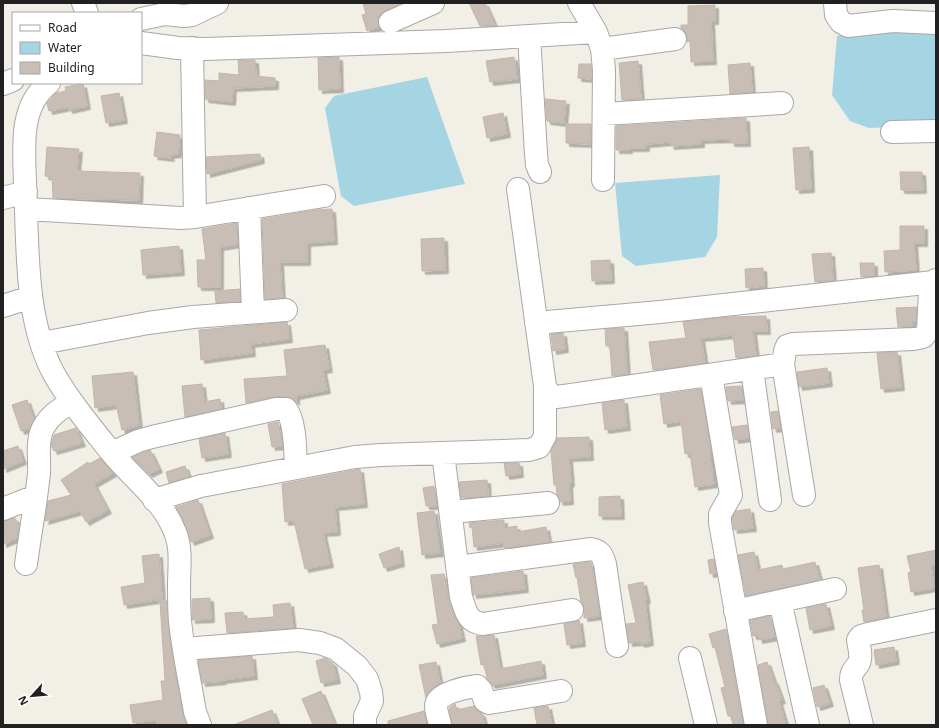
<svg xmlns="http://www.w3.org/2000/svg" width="939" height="728" font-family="'Noto Sans',sans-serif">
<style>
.water{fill:#a5d5e3}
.building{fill:#c8beb6;stroke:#c5b5a8;filter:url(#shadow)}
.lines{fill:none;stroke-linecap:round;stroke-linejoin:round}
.minor-casing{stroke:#a8a8a8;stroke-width:24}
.minor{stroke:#fff;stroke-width:22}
</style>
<defs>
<filter id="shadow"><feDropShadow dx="3.5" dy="3.5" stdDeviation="0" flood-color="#0004"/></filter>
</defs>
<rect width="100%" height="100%" fill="#f2efe7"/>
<path class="water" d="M865,28L936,33V125L869,128L850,121L832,95L837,36Z
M427,77L465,184L354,206L341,196L325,108L334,96Z
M720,175L717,237L705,257L636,266L622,256L615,183Z"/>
<path class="building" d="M363,3H402L385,11L380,14L378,20L379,27L367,31L362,15L366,14Z
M469,3H485L495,25L480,26Z
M715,5V21H711L713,61L691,62L690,41L687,42V37L685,32L681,28V25H688V6Z
M339,57L340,89L319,90L318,58Z
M514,57L517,79L490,82L486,61Z
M238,60H255L256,76L275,78V86L233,88L232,102L205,99V80L219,81V73L239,75Z
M638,61L641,99L622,100L619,63Z
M750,63L752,92L730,94L728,65Z
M579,64H591V79L578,78Z
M83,84L87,106L69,110V107L49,111L47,103L56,93L66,91L65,87Z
M119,93L124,120L106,123L101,96Z
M545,99L566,101L564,123L547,121Z
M503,113L507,134L487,138L483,117Z
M746,118L747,143H731V139L701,140V144L671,146L670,142L646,144V148H629V150H616V126Z
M566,124H591V144L566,143Z
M157,132L180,135L178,154L170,155L171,158L154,156Z
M47,147L79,149L77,171L140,173L139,200L53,198L52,177L45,176Z
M809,147L811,189L796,190L793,148Z
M260,154L261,160L207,174L206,157Z
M900,172H922L923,190H901Z
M332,209L334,241L307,243V262H280L282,298L265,299L262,219L316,210Z
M237,223L238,244L220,247V287H198L197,260H206L202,229Z
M900,226H924V243H914L916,270L885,272L884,251L900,250Z
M444,238L445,270L422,271L421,239Z
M179,246L181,272L143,275L141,250Z
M831,253L833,280L815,282L812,254Z
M610,260L611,280L592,281L591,261Z
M860,263H874V276L861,277Z
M763,268L764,286L746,288L745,269Z
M240,289V301L216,303L215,291Z
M917,307L916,321H912V326L898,327L896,308Z
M766,316L767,331H753L756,355L736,358L733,335L701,338L705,363L653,370L649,342L686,338L683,322L728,317Z
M287,322L289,339L251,344L252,353L201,360L199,330Z
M624,328L627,374L612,376L610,346H606L605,329Z
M563,333L565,349L553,351L551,334Z
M325,345L329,369L323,370L327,390L296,396V402L292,398L276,396L246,403L244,379L287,376L284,350Z
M897,352L901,387L881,389L877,353Z
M827,368L829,383L799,387L797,372Z
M133,372L139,425L122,430L116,405L95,408L92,376Z
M202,384L204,402L220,399L221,409L185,417L182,386Z
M742,386L743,400L728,401L726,387Z
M701,389L711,452H709L714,484L695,487L690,453L685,454L681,421L664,424L660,395Z
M27,400L34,420L30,428L21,431L12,405Z
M624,400L627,427L605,430L602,403Z
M778,411L781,428L773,429L771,412Z
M278,422L283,446L272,447L268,424Z
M747,425L749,438L735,440L732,427Z
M76,428L82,443L54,451L51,445L54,435Z
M225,433L228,454L202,458L199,439Z
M589,437L590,457L569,458L571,483L569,484L570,501L560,502L557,494L556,485H554L551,451L557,438Z
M18,446L23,461L3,469V451Z
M150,450L159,469L149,474L132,457Z
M100,458L113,473L94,484L108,510L86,522L80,511L45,521L48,501L71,495L61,480L88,462L89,464Z
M504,463H519L520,474L506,476Z
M185,466L189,477L169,483L166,472Z
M360,469L364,504L335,507L337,532L323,533L330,564L305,569L294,521L285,522L282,484Z
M487,480L488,496L461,498L459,482Z
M434,486L437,506H426L423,488Z
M620,496L621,516H599V497Z
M198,500L210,535L191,542L186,527L176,507Z
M750,509L753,528L734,530L732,517L736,511Z
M434,511L440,553L422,555L417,513Z
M15,518L19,526L17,538L3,544V521Z
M504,520V528L517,526V532L546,527L549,542L504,548V543L474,547L472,527L470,528L469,523Z
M399,547L401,563L384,568L379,554Z
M936,550V564L931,566L934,588L911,592L908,573L911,572L907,556Z
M754,552L758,570L782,565L783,569L815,562L820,580L746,596L738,555Z
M159,554L162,599L124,605L121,587L145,583L142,556Z
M714,559L716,573L710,574L708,560Z
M591,562L600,616L584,618V608L581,602L577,577L576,578L573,564Z
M879,565L886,617L864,622L862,610H864L858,568Z
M523,571L525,589L473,595L471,578Z
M444,574L449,601L454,616L459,624L462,638L437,644L432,625L438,624L431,575Z
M643,582L647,600H645L650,642L641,644L640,642L629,643L626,624L636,623L628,585Z
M210,598L211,619L192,620V599Z
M160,601H167L171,646L183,714L187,725H157V720L133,723L130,705L163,700L161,681H165Z
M290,603L293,628L227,633L225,613L243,612L244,619L274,617L273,605Z
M826,604L831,626L810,630L806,608Z
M770,616L775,637L759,640L758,635L753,636L750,620Z
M579,620L582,643L567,645L564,624Z
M726,629L743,725H733L731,716H728L721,688L725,687L715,647L713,648L709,634Z
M494,635L500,669L541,661L543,675L492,685L487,678L484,664L481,665L476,636Z
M894,647L896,661L876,665L874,650Z
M252,656L254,676L223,680V681L202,683L198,660Z
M325,658L333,663L337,680L321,683L316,661Z
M436,662L440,683L432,689L426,698L419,665Z
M767,662L774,681H775L782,700L779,701L786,725H768L758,665Z
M824,685L830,703L817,707L813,688Z
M321,691L335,725H313L302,699Z
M455,704L457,710L474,706L482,714L485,725H452L449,708Z
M548,706L552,725H537L534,708Z
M272,710L278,725H236V724Z
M424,711L427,725H388V721Z"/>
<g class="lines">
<g class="minor-casing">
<path id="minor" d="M83,3L87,13
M579,3L596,32L602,49L604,70L603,180
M835,3L836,15L841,22L848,26L893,21L936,23
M141,19L165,14L184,16L192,15L217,3
M390,22L433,3
M529,36L536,154L537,165L540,172
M141,43L178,48L206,49L446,41L596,32
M192,48L195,217
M602,49L675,39
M49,83C19,106 24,148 25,182C28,243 24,319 54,374C70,402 91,427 111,452C132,478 163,500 175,532C182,548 179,569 179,586C179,598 179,609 180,621C183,651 190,682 195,712L200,725
M3,84L13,80
M604,114L782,103
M892,132L936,131
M518,189L545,386L549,394L556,397L564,396L783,364
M3,198L26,192
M249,208L253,312
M27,209L181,218L195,217L324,196
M3,306L31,297
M536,323L660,312L934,282
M42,343L148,323L193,317L286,310
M752,369L770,500
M711,375L731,495L720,514V523L756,725
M112,453L138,441L152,437L276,409H286C296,422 295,452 296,468
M443,453L461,597C466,611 467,622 483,624L572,610
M804,495L783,364L785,351L787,346L793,344L913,339L923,337L928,331L930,290L936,280
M154,500L201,486L355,457L381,455L529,450L539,447L545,436V386
M3,509L36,496
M451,512L548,503
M26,564C30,534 36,503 39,473C40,459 36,441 43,428C50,415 60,409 72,402
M458,567L591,549C601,551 602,555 605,564L617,646
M780,601L808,725
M735,611L835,589
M184,649L299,640L320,643L336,649L357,666L367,679L371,692L372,701L365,716V725
M690,658L706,725
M440,725C439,719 436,712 436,706C436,693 467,687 477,686L481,690L485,701L489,703L561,691
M862,725L851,680C851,670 855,670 859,663C862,656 859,647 858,640L861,636L868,634L936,620"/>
</g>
<use href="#minor" class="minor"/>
</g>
<rect width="939" height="728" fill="none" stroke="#212121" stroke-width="8"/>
<rect x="12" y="12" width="130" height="72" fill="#ffffff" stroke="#a6a6a6"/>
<rect x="20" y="25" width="20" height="6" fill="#ffffff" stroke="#a6a6a6"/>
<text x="48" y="32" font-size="12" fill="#212121">Road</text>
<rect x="20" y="42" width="20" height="12" fill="#a5d5e3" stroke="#a6a6a6"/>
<text x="48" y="52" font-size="12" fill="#212121">Water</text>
<rect x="20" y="62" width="20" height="12" fill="#c8beb6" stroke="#a6a6a6"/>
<text x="48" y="72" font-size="12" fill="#212121">Building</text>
<g transform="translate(32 696) rotate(243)" stroke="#ffffff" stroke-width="3" paint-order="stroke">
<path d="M0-3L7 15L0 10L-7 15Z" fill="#212121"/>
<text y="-6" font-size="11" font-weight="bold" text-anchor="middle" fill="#212121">N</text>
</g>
</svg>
